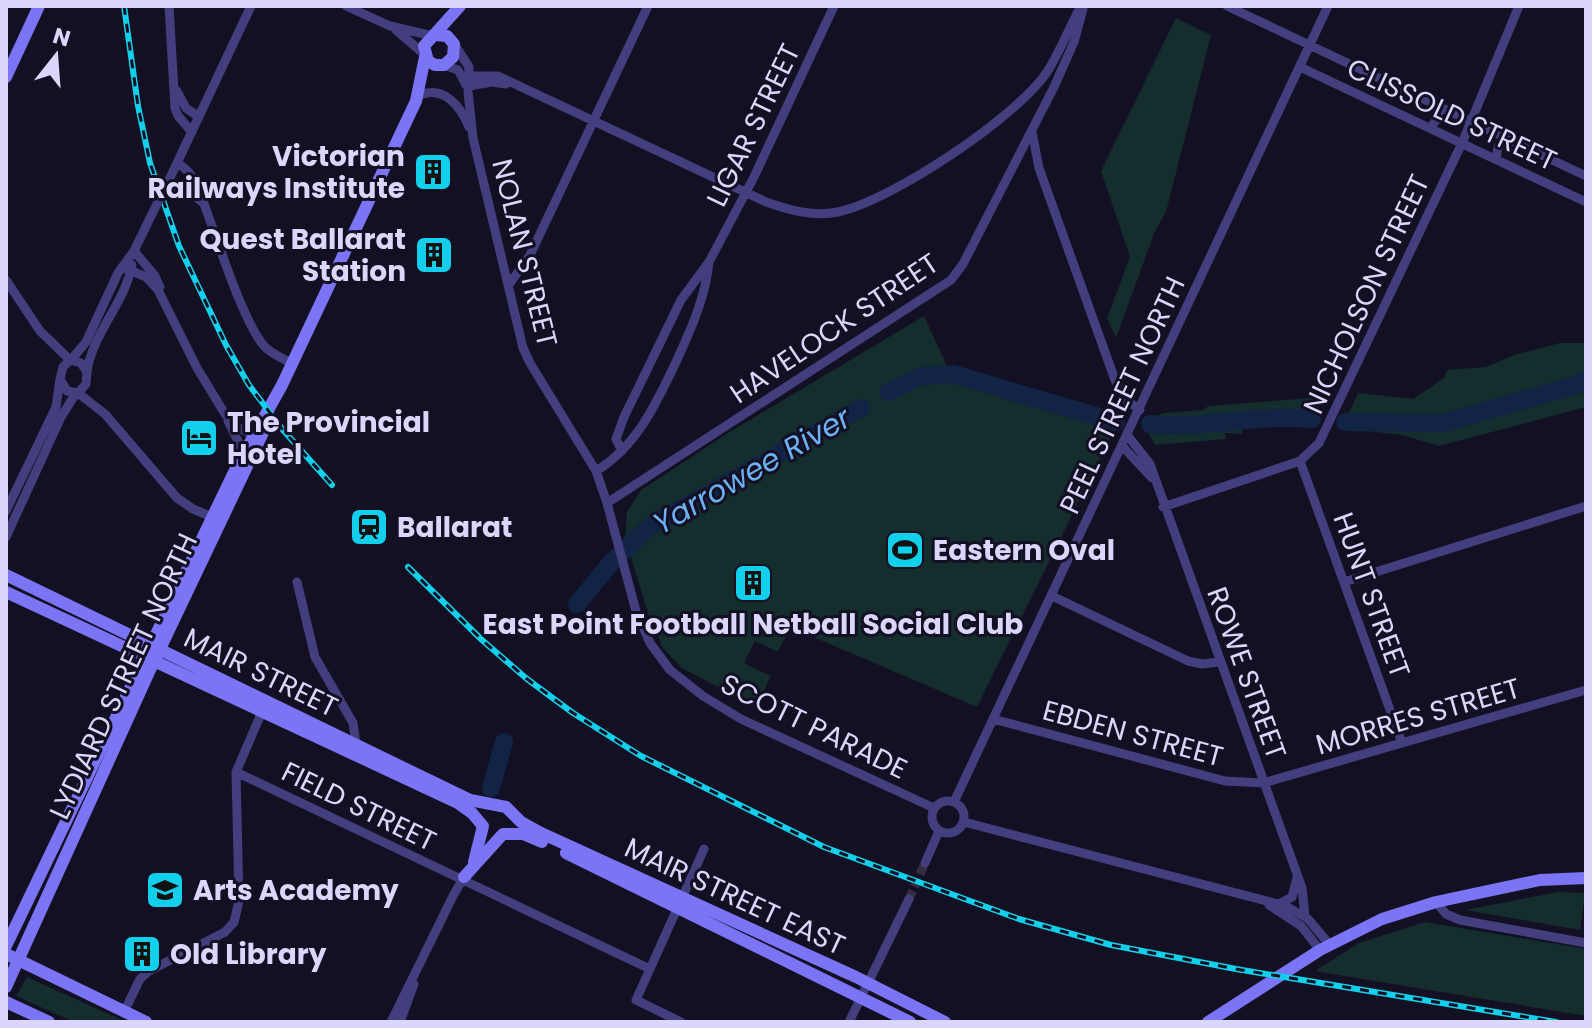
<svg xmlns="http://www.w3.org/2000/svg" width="1592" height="1028" font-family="Poppins,sans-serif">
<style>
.green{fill:#142d2d}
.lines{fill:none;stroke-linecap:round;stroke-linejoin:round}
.river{stroke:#122446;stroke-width:18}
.street-tunnel{stroke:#322e44;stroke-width:9;stroke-dasharray:9 4.5;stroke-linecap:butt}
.street{stroke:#433f7f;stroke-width:9}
.secondary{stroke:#7b74f5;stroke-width:12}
.rail-casing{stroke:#12d0ec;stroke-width:6}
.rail{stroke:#141023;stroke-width:3;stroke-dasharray:9;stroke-linecap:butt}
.street-bridge{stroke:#433f7f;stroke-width:9}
.labels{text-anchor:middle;stroke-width:6;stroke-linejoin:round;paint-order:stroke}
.street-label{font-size:28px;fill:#dbd6fc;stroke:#141023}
.poi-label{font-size:28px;font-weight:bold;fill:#dbd6fc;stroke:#141023;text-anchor:start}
.water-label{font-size:30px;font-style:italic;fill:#6cb1f4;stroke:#141023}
</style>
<rect width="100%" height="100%" fill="#141023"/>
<path class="green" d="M1176,18L1211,35L1166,212L1155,231L1116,338L1107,318L1130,257L1101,171Z
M924,316L955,384L1114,430L977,707L790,627L778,652L755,641L744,663L771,676L756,707L682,668L663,648L648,613L625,538L627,512L641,490L728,433Z
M1560,343H1586V407L1439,446L1402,435L1342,428L1358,393L1413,399L1444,378L1447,370L1486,367L1514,355Z
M1323,397L1309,426H1242V434L1225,433L1226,439L1155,445L1147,431L1149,419L1163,413L1204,410L1208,406Z
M1558,892L1585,893L1580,930L1465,910Z
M1425,922L1586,949V1016L1315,971L1359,943Z
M27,977L126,1022H74L16,996Z"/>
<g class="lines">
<path class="river" d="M889,392L921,376L953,374L1116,422
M1345,422L1443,423L1579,384L1586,379
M1150,424C1204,429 1258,414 1312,419
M577,604L610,564L650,526L861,408
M491,788L504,742"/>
<path class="street-tunnel" d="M909,899L925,863"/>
<path class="street" d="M169,6L175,108L178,116L192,132
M346,6L390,26L433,36
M1227,6L1586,176
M396,30L424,54
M455,45L469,67L468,92L473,138L523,348L530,363L596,471L607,503L636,611L650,643L670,670L703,696L741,719L934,808
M444,65L458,70L466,85
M1300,67L1586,202
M465,81L474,76H498L766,202C789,210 813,217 838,212C891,201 1017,117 1047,72C1060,52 1069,28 1081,6
M466,83L469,86L492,82L506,84
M177,91L186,108L199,117
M420,95C444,85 461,107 469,127
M1430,128L1438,118L1440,107
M1032,132L1039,168L1115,380L1126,400L1140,410
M1496,159L1498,147L1505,138
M177,163C198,175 200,194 208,215C219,245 245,326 265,347C272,354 282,358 291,363
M169,180L251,6
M167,184L190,192L202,202
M134,251L155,276L160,287
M122,267L146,277L158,290L197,368L225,414L239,428L253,435
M6,280L40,331L70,360
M508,286L530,255L648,6
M70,360L81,363L87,372L86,384L78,393L67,391L60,379L63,367Z
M71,360L86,342L118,273L134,251L152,214
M87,372C92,334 125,303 132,265
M78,393L105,414L177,498L193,509L212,517
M228,421L240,445L238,460
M1128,436L1150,464L1302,888L1305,916
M1123,447L1152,478
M622,451L616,439L624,417L681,300L709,262L754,177L834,6
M1300,461L1402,743
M596,471C637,446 656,404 676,362C691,329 705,299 709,262
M607,503L951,280L963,264L1054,87L1074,42L1083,9
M1163,507L1300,461L1319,443L1462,143L1519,6
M6,511L56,407L60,379
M6,537L61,417L76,393
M297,582L315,657L353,723L356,744
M1344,582L1586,506
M1052,596L1188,661L1202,664L1219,662
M993,719L1225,781L1263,783L1586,690
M236,772L650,969
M932 817a16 16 0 1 1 32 0a16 16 0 1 1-32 0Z
M954,802L1328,6
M964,822L1286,906L1308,919L1329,944
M925,863L939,831
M1436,902L1446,914L1460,920L1586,943
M1279,904L1292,897L1297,878
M1269,905L1301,926L1320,950
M124,1012L140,979L149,971L225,932L234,922L239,901L236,772L264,707
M391,1022L453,896L464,877
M400,1022L414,984
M681,1022L636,1000L704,849
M849,1022L909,899"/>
<path class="secondary" d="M435,35L447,36L454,44L453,57L444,65H435L428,61L424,46L460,6
M6,77L39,6
M6,575L470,800L506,807L521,822L541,833L856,977L945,1022
M6,592L458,803L472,813L482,825
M503,834H523L542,842
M566,853L910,1022
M474,862L483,826
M464,877L502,835
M6,946L237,466L282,385L416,101L425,57
M6,954L146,1022
M6,987L149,672L270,418
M6,1002L49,1022
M1208,1022L1320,950L1382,919L1436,902L1540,880L1586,878"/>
<g class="rail-casing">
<path id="rail" d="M124,6L138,106L150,163L179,246L226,345L249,385L283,430L332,485
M408,567L482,640L527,679L573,713L641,756L824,847L1019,919L1111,945L1236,969L1556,1022"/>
</g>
<use href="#rail" class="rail"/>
<path class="street-bridge" d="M152,214L169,180"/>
</g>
<defs>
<g id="building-square" transform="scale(2)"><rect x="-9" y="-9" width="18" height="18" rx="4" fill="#12d0ec" stroke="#141023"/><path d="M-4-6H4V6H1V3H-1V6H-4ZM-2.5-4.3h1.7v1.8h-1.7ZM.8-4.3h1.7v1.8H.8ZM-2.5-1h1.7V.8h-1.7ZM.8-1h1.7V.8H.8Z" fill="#111"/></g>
<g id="hotel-square" transform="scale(2)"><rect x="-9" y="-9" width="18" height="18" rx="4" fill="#12d0ec" stroke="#141023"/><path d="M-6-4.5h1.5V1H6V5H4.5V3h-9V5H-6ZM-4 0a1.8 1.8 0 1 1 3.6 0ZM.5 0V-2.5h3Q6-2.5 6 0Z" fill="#111"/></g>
<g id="station-square" transform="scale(2)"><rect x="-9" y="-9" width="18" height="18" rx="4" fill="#12d0ec" stroke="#141023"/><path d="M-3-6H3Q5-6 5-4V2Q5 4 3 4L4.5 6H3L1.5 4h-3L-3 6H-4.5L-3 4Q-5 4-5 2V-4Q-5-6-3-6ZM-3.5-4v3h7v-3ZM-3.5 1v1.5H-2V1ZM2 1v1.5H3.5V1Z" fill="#111"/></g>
<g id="stadium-square" transform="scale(2)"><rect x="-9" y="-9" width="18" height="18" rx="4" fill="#12d0ec" stroke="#141023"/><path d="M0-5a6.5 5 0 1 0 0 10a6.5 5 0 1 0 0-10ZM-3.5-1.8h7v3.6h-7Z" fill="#111"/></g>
<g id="university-square" transform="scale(2)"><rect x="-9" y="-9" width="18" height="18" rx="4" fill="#12d0ec" stroke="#141023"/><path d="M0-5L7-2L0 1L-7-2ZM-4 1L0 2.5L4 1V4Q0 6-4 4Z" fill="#111"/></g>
</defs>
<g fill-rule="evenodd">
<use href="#building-square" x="433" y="172"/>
<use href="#building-square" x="434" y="255"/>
<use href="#hotel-square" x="199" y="438"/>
<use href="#station-square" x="369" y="527"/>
<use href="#stadium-square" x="905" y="550"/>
<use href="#building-square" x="753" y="583"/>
<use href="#university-square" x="165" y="890"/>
<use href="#building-square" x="142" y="954"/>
</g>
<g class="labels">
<g class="street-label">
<text transform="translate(1452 114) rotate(25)" y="10">CLISSOLD STREET</text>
<text transform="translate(753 125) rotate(-64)" y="10">LIGAR STREET</text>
<text transform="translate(525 253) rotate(76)" y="10">NOLAN STREET</text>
<text transform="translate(1366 294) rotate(-65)" y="10">NICHOLSON STREET</text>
<text transform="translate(834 328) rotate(-34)" y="10">HAVELOCK STREET</text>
<text transform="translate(1122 395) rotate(-65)" y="10">PEEL STREET NORTH</text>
<text transform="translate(1372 595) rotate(70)" y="10">HUNT STREET</text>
<text transform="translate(261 672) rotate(26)" y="10">MAIR STREET</text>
<text transform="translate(1247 673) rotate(70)" y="10">ROWE STREET</text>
<text transform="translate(123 676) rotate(-65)" y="10">LYDIARD STREET NORTH</text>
<text transform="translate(1418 716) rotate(-16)" y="10">MORRES STREET</text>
<text transform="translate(814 726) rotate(26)" y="10">SCOTT PARADE</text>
<text transform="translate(1133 733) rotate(15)" y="10">EBDEN STREET</text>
<text transform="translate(359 806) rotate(26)" y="10">FIELD STREET</text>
<text transform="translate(735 896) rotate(25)" y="10">MAIR STREET EAST</text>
</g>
<g class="poi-label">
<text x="405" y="166" text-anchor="end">Victorian<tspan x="405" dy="32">Railways Institute</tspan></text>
<text x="406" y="249" text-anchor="end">Quest Ballarat<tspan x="406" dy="32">Station</tspan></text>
<text x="227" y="432">The Provincial<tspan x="227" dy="32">Hotel</tspan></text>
<text x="397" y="537">Ballarat</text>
<text x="933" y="560">Eastern Oval</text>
<text x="753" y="634" text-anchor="middle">East Point Football Netball Social Club</text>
<text x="193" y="900">Arts Academy</text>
<text x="170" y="964">Old Library</text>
</g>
<g class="water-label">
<text transform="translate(752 471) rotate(-30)" y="10">Yarrowee River</text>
</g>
</g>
<rect width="1592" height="1028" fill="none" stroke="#dbd6fc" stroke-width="16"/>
<g transform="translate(56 56) rotate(17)" stroke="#141023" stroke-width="6" paint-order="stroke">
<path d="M0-6L14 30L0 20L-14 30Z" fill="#dbd6fc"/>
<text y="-12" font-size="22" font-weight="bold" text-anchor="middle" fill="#dbd6fc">N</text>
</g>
</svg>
